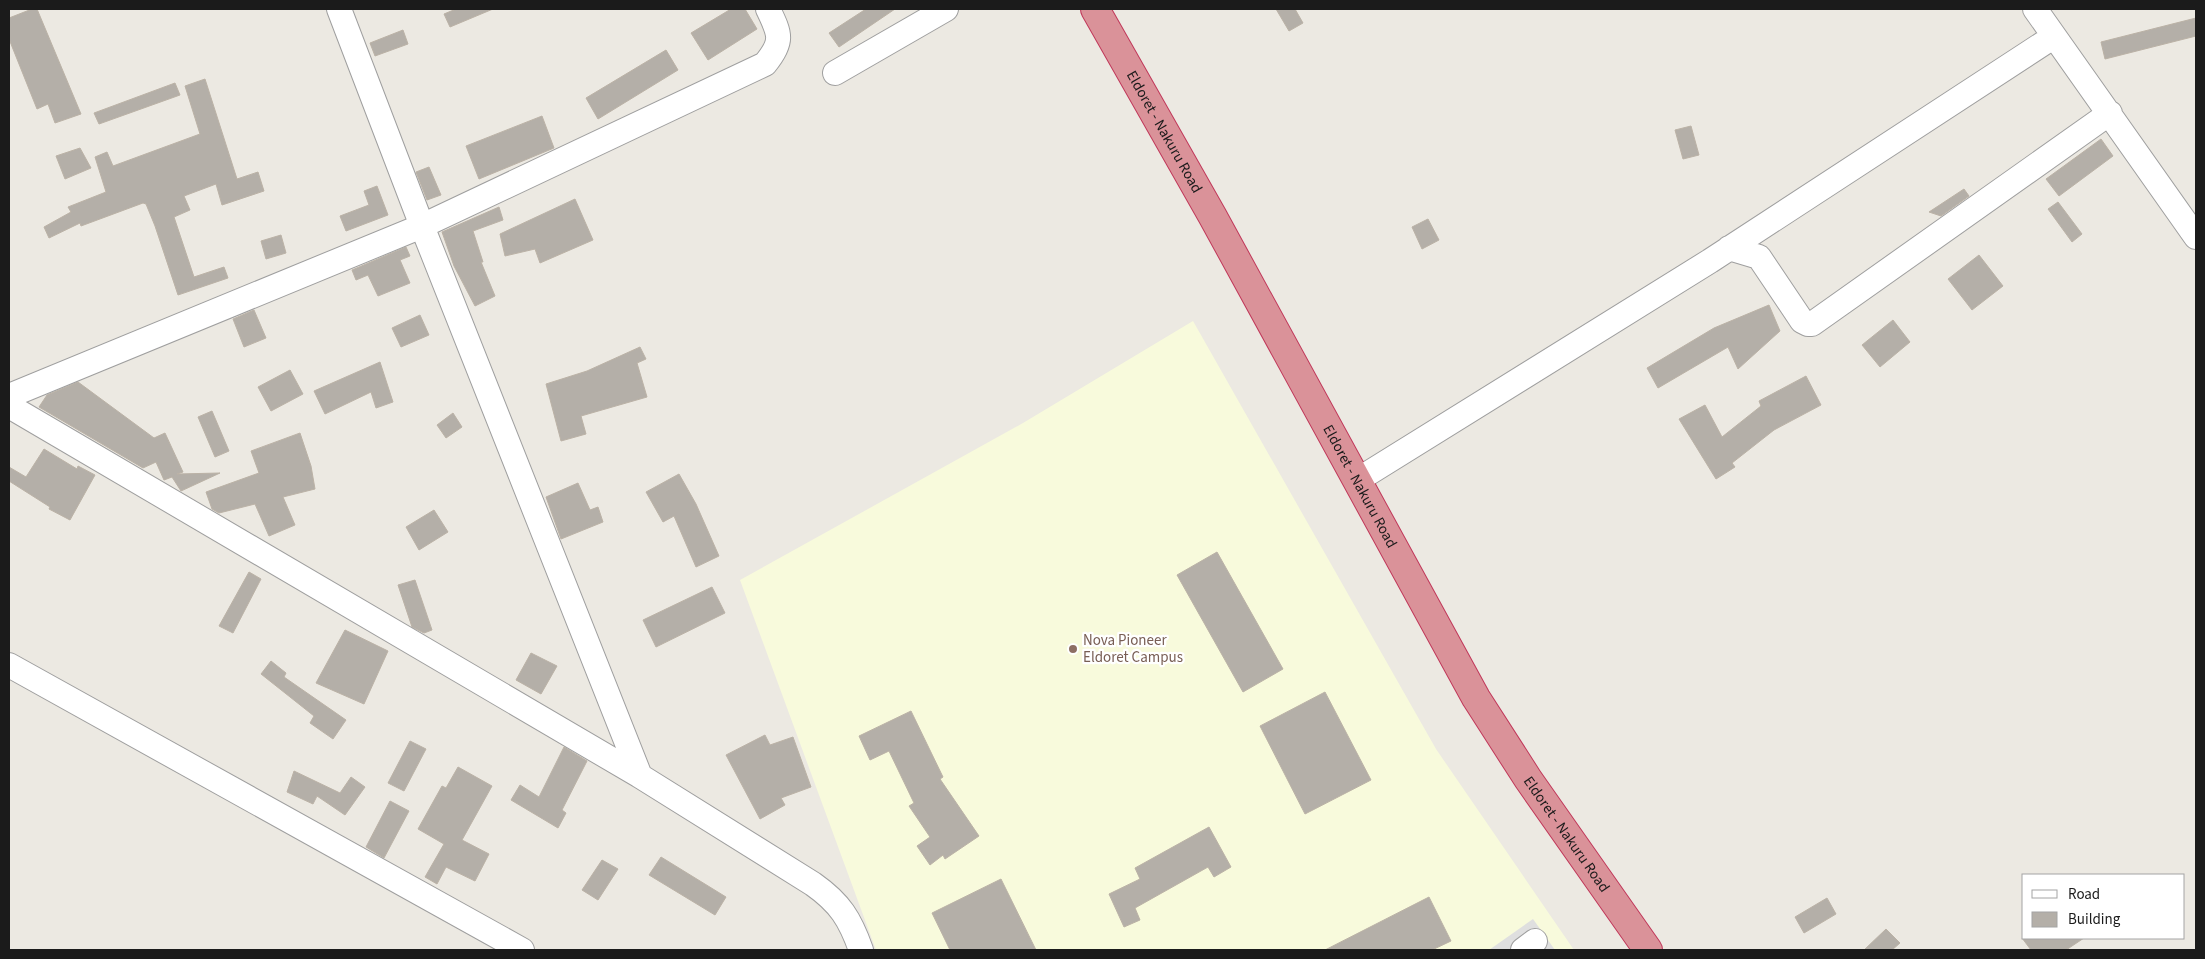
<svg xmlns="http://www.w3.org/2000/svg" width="2205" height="959" font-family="'Source Sans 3',sans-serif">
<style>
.education{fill:#f8fadc}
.parking{fill:#dfdfdf}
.building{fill:#b4afa8;stroke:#bbb2a6}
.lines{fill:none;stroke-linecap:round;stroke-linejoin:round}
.minor-casing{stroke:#9f9f9f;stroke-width:26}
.highway-casing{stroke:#c0385a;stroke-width:30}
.minor{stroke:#fff;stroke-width:24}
.highway{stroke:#da9299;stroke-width:28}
.education-dot{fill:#8d6e63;stroke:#fff;stroke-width:2}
.labels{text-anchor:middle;stroke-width:4.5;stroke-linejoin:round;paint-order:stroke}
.street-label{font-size:15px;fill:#1b1b1b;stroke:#fff}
.education-label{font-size:15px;fill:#785e54;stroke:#fff;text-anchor:start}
</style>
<rect width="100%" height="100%" fill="#ece9e2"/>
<path class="education" d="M1193,321L1436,749L1574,950H876L740,580L1023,423Z"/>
<path class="parking" d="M1533,919L1555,950H1489Z"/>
<path class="building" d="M32,9H37L81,114L55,123L48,104L37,109L9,39V18Z
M456,9H493L450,27L444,14Z
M731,9H745L757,29L708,60L691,33Z
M866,9H895L839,47L829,33Z
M1276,9H1295L1303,23L1289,31Z
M2196,18V36L2105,59L2101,42Z
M403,30L408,44L375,56L370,43Z
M666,50L678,70L598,119L586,98Z
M205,79L237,179L258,172L264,191L222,205L216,184L184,196L190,210L174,217L194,277L224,267L228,278L178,295L155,226L146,204L143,203L81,226L80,223L49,238L44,227L71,212L68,207L106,192L95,157L107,152L113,166L200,134L185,86Z
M175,83L180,95L99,124L94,113Z
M542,116L554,148L479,179L466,146Z
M1691,126L1699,155L1683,159L1675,130Z
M2101,139L2113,156L2059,196L2046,179Z
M80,148L91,168L65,179L56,156Z
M429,167L441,195L427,200L416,172Z
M377,186L388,215L346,231L340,216L369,205L364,191Z
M1964,189L1969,196L1941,216L1929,212Z
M575,199L593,240L540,263L535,249L505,256L500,234Z
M2058,202L2082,234L2072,242L2048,209Z
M499,207L503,220L473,231L483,262H481L495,296L475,306L454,266L442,232Z
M1428,219L1439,240L1422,249L1412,227Z
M281,235L286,253L266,259L261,241Z
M406,247L410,256L400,260L410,283L378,296L368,275L356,280L352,270Z
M1979,255L2003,286L1972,310L1948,279Z
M1769,305L1780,331L1738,369L1728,347L1658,388L1647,368L1714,328Z
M254,310L266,338L244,347L233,319Z
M420,315L429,335L401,347L392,328Z
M1893,320L1910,342L1880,367L1862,345Z
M640,347L646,359L637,363L647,397L581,416L586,434L561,441L546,384L587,371Z
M380,362L393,402L376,408L371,392L325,414L314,391Z
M290,370L303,394L271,411L258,387Z
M1806,376L1821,405L1774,430L1732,463L1735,467L1716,479L1679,419L1705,405L1722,437L1761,406L1759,401Z
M78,382L154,438L165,433L183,472L177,474L220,473L181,491L172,477L164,480L156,462L143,468L39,407L47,395Z
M212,411L229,451L215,457L198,417Z
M453,413L462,427L446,438L437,425Z
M300,433L311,466L315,489L283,497L295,525L269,536L255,504L219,513L212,509L206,492L259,473L251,451Z
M44,449L77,469L78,466L95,475L70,520L49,509L50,507L9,481V467L26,477Z
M679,474L696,504L719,556L696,567L674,516L663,522L646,492Z
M578,483L590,510L598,507L603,522L561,539L546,497Z
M434,510L448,532L419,550L406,527Z
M1217,552L1283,669L1243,692L1177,575Z
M249,572L261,579L233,633L219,626Z
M415,580L432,630L424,633L412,627L398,585Z
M712,587L725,613L656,647L643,620Z
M345,630L388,651L364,704L316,683Z
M531,653L557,666L541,694L516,680Z
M271,661L286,673L284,677L346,720L333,739L310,723L314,716L261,674Z
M1325,692L1371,780L1305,814L1260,726Z
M911,711L943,777L940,779L979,836L945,859L943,855L930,865L917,846L930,837L909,806L914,803L889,751L870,760L859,736Z
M765,735L770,745L793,737L811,787L781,798L785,805L760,819L726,755Z
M410,741L426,749L404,791L388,783Z
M564,747L587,761L562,810L566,813L558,828L511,800L520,785L539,797Z
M458,767L492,786L462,840L489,854L475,881L446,867L437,884L425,877L444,844L418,829L442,786L446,788Z
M294,771L340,793L351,777L365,787L345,815L317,796L313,804L287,792Z
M390,801L409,811L384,858L366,847Z
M1209,827L1231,867L1214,877L1208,867L1135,908L1140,920L1124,927L1109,894L1140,879L1135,868Z
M661,857L726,897L715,915L649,875Z
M602,860L618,869L598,900L582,890Z
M1001,879L1036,950H950L932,913Z
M1429,897L1451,941L1432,950H1325Z
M1827,898L1836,914L1804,933L1795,917Z
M1886,929L1900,943L1892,950H1864Z
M2022,938H2084L2066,950H2031Z"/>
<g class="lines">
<g class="minor-casing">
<path id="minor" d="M339,9L422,226L640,776
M2035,9L2196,237
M835,73L946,9
M1729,248L1759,257L1802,321L1808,324H1812L2110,113
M9,396L422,226L765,64C784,41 780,34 768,9
M9,406L640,776L813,884C840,903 850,919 861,950
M1356,481L1710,261L2053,37
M9,665L522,950
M1523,950L1535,941"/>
</g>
<g class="highway-casing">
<g id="highway">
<path id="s1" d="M1095,9L1213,217L1476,698L1528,779L1648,950"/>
</g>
</g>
<use href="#minor" class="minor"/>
<use href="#highway" class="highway"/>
</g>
<circle class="education-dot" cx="1073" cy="649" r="5"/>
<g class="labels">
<g class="street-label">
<text dy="5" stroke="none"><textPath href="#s1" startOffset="141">Eldoret - Nakuru Road</textPath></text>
<text dy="5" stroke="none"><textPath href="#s1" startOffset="546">Eldoret - Nakuru Road</textPath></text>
<text dy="5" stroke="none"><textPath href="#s1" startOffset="951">Eldoret - Nakuru Road</textPath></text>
</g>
<g class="education-label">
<text x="1083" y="645">Nova Pioneer<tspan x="1083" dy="17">Eldoret Campus</tspan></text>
</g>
</g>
<rect width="2205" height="959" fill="none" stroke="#1b1b1b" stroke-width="20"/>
<rect x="2022" y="874" width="162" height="65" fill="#ffffff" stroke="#a4a4a4"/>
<rect x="2032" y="890" width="25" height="8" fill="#ffffff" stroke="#a4a4a4"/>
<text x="2068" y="899" font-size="15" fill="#1b1b1b">Road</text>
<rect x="2032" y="912" width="25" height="15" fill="#b4afa8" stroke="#a4a4a4"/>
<text x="2068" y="924" font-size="15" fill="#1b1b1b">Building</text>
</svg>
